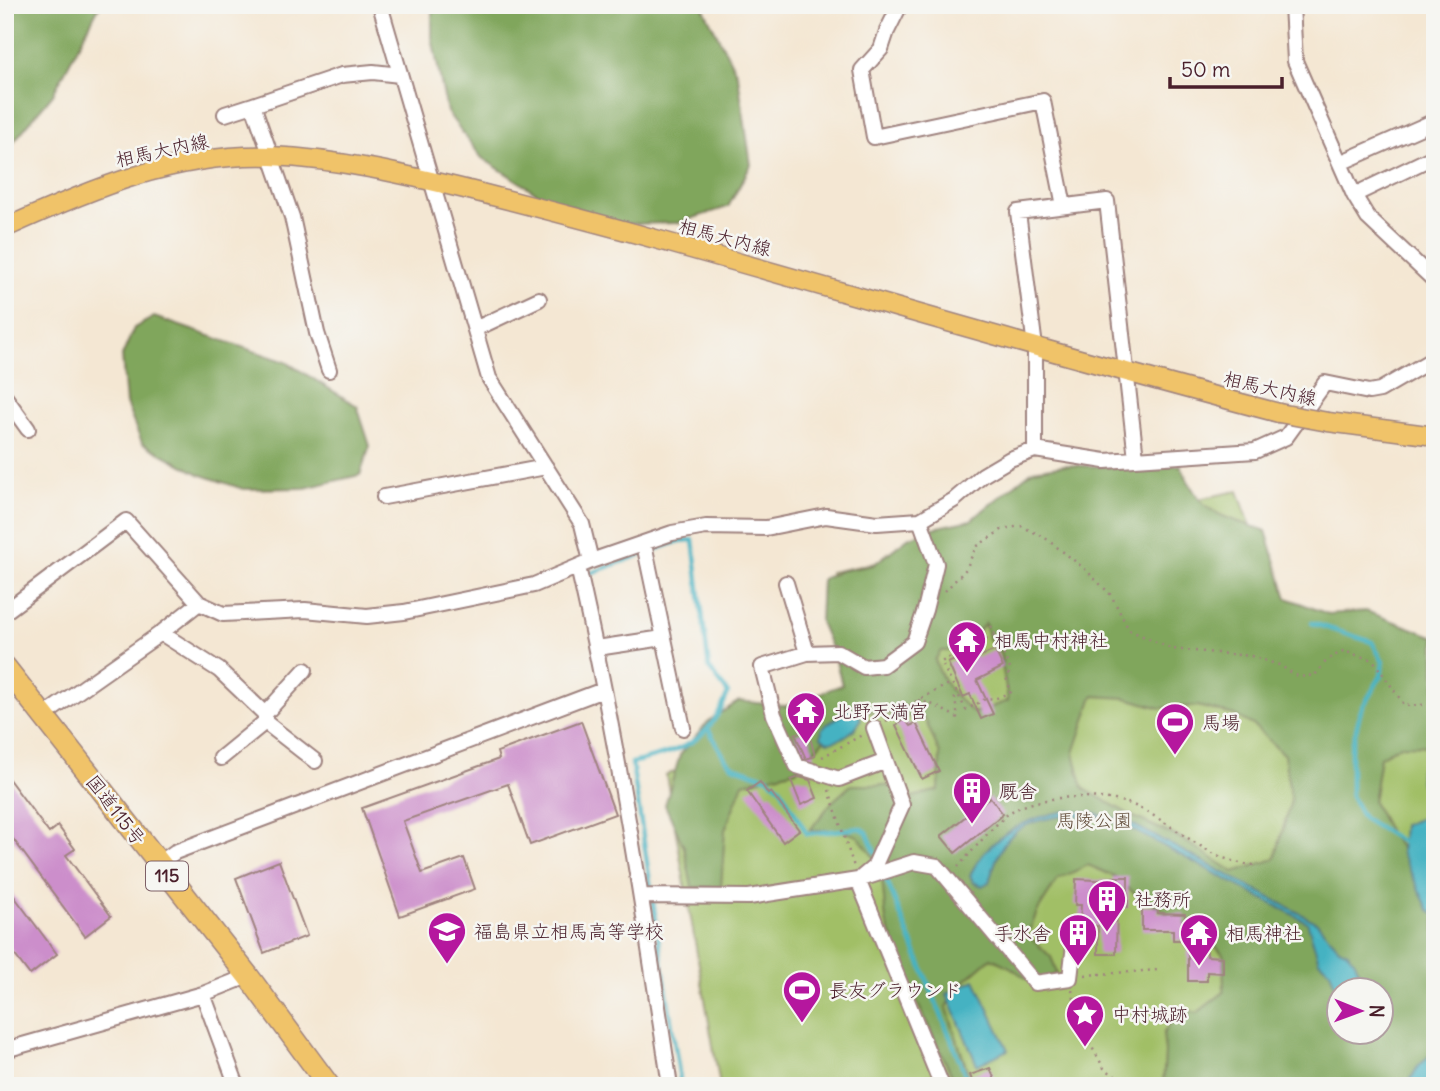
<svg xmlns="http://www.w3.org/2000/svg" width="1440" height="1091" font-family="Delius,'Klee One',sans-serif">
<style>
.green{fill:#a1bf66;stroke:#766f48;stroke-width:2;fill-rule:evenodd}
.forest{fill:#80a65b;stroke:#656243;stroke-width:2;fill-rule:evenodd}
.water{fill:#45b2c2;stroke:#486876;stroke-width:2}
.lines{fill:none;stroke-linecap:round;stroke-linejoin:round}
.stream{stroke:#45b2c2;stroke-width:4.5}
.building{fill:#cc8ecb}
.minor-casing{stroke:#9f837f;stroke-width:18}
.major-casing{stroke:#9f837f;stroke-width:21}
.highway-casing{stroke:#9f837f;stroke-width:24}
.path{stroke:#9f837f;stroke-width:2.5;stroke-dasharray:2 5;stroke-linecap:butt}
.minor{stroke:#fff;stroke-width:14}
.major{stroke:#f0c369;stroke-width:18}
.highway{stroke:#f0c369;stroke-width:21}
.major-bridge-casing{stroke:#9f837f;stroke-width:21;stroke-linecap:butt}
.major-bridge{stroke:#f0c369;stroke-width:18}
.labels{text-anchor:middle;stroke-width:5;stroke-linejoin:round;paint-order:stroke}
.shield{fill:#f6f6f2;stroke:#7e6067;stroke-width:2}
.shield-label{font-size:18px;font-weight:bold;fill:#4a1f2b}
.street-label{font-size:19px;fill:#4a1f2b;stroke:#f6f6f2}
.poi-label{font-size:19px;fill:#4a1f2b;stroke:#f6f6f2;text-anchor:start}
.park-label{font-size:19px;fill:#644f3d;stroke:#f6f6f2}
</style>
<rect width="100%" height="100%" fill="#f6f6f2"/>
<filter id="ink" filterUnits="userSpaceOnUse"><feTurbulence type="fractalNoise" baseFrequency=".0143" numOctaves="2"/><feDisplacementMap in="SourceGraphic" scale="14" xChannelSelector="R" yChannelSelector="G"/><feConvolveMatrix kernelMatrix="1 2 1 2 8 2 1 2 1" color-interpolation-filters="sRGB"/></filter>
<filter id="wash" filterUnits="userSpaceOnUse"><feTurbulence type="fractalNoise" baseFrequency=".00686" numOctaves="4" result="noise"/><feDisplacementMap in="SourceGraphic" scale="28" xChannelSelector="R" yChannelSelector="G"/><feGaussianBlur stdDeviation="1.57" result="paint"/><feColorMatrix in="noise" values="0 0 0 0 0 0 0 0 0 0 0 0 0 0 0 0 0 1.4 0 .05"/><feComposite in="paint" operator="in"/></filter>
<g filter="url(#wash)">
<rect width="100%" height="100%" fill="#f4e7d3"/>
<path class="green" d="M1238,491L1295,648L1435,658V1086H720L666,775L859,697L830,572ZM1338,990H1380V1032H1338Z"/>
<path class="forest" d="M5,5H100L53,94L11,145L5,149Z
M432,5H702L738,76L751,165L728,207L678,223L623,224L543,197L482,158L447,112L432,38Z
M154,317L286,362L357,406L370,446L360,475L305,488L243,489L199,474L142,443L126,404L122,356L134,328Z
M1064,465L1116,467L1181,465C1201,516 1218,514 1266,531L1287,598L1328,614L1366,611L1435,637V746L1401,745L1380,757L1373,802L1390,834L1409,859L1435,881V1066L1412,1086H1163L1165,1052L1163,1034L1181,1008L1197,1013L1224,992L1223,954L1204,935L1135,894L1116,877L1088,865L1058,879L1037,912L1028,935L1051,957L1057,974L1033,983L1010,967L991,958L960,985L947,1007L972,1086H957L915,998L886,921L881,867L858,836L839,830H810L832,802L851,785H885L913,797L939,790L940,754L925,719L871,712L848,714L796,770L743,783L725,830L721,888L692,887L684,847L665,805L680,755L710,720L739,701L786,706L842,685L835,657L820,622L822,579L840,571L873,565L908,538L934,528L971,520L1033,470ZM985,623L988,639L1000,652L1008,701L974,713C955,697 943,684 935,660L941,651H962ZM1093,696L1126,698L1161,708L1197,706L1234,715L1253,725L1284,755L1291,800L1275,859L1234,872L1180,838L1134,817L1083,788L1074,753ZM1338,990H1380V1032H1338Z"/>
<path class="water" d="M850,709L857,711L861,719C855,732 841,741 827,742L821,737L822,728Z
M1435,747V915L1428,909L1401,852L1403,825L1427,816L1431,805C1418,780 1413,769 1435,747Z
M1067,811L1092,813L1128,822L1316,922L1339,948L1348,952L1355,962L1359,972L1368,977L1378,989L1338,990V994L1330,971L1319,961L1307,922L1124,825C1116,823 1106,819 1098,817C1074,813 1032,817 1013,834C999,846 994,866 989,882L982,886L973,882L970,875C989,836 1026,817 1067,811Z
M975,980L1008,1050L977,1065L947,994Z
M1435,1050V1086H1407L1417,1068Z"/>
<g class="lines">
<path class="stream" d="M591,573L680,541L693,540L709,668L728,693C708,745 681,750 632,763L681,1086
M1312,623L1372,642L1383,662L1381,676L1361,710L1351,749V796L1363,818L1404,843
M708,729L726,760L733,766L768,778L780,787L807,834L860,828L867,832L875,852
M884,874L970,1086"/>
</g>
<g id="blocks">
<path class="building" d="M995,650L1003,667L977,680L993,714L981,719L970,694L963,697L948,663L973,651L977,658Z
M905,719L910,726L916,723L939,771L922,779L896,725Z
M581,721L615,814L530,845L508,784L403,821L422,873L464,858L475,889L400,916L362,808L499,759L497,752Z
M808,730L815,756L806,759L795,734Z
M5,774L49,833L58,826L75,849L66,855L111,916L85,936L5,828Z
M799,777L810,780L817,798L801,805L791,780Z
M760,782L768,794L771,792L799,830L783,842L747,791Z
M990,797L1003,814L955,853L941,836Z
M279,861L307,936L264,953L236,878Z
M1113,877H1128V907H1117L1116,954H1098V926H1085L1080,920L1081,905H1075L1076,879L1113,881Z
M5,884L57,954L30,975L5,942Z
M1142,906L1158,907V913L1185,914V926H1192V940H1173V930H1142Z
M1188,951H1207V956L1223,957V973L1207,972V981H1188Z
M990,1068L995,1080L974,1086L970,1075Z"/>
</g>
</g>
<g filter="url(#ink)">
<use href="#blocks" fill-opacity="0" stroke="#9f837f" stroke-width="2"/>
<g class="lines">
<g class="minor-casing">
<path id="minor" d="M380,5L489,378L582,524L591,561
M900,5L887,31L881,49L862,70L874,137L1043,101L1064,206
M1292,5L1295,61L1354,195L1368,218L1435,281
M225,114L253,105
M1340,163L1435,121
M1354,195L1435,156
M475,329L539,299
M329,370L317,333L292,217L253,105L342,75L373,72L400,75
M5,397L28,429
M1035,450L1105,461L1255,451L1286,437L1325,383L1369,392L1380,390L1435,358
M384,497L546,467
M644,544L683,728
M578,567C617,738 644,912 670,1086
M786,583L807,653
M5,612L126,521L199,603
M161,633L219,670L265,714V722L315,761
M597,648L663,638
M265,714L305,670
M43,716L161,633L199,603L223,614L305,610L367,616L404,612L534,585L591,561L672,533L706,527L766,528L826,516L877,523L920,520L954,500L983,475L1010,459L1035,450V347L1018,212L1107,201L1136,458
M221,758L265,722
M886,761L839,779L797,766L774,715L762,667L807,653L838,652L864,667L883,665L914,642L925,610L936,564L920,520
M158,864L175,852L603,690
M862,877L874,867L902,805L874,728
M858,880L942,1086
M641,896L749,897L858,880L914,862L937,866L1035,983L1070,978L1076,928
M203,994L237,1086
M5,1050L203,994L248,976"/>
</g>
<g class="major-casing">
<path id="major" d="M5,228C91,189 175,153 271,156C340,159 407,175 473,191C536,207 598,223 659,240C866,298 1071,359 1279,413
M1328,422L1435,436"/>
</g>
<g class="highway-casing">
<path id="highway" d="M5,667L248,976L329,1086"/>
</g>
<path class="path" d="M945,591L966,569L976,547L1003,529L1021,526L1044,537L1085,569L1111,595L1129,630L1172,649L1251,656L1279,665L1299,677L1315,675L1327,660L1343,651L1373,660L1405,706L1435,704
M991,626L995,635
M995,635L1011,671L1006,677L1011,692L994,699L987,698L966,710L941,662Z
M918,700L934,705L958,718L954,693
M886,721L918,700L951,683
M822,757L862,735
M829,790L854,867
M958,867C969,855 1001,816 1014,810C1044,795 1092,794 1124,802C1139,806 1154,816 1167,824C1196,843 1223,865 1258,865
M1085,975L1158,970
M1072,990L1080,1027L1104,1068L1129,1086"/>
<use href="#minor" class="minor"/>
<use href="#major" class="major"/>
<use href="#highway" class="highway"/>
<g class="major-bridge-casing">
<path id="major-bridge" d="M1279,413L1328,422"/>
</g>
<use href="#major-bridge" class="major-bridge"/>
</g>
</g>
<defs>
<g id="temple-pin" transform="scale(2.0125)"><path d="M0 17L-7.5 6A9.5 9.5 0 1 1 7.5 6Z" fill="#b5179e" stroke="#f6f6f2"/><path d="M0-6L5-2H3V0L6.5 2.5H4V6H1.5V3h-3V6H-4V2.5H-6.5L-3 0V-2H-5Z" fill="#fff"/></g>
<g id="stadium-pin" transform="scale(2.0125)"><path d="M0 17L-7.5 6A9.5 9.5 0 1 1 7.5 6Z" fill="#b5179e" stroke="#f6f6f2"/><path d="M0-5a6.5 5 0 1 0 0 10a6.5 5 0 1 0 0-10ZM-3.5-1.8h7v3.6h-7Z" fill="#fff"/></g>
<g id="building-pin" transform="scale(2.0125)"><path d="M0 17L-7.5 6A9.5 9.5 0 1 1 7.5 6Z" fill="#b5179e" stroke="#f6f6f2"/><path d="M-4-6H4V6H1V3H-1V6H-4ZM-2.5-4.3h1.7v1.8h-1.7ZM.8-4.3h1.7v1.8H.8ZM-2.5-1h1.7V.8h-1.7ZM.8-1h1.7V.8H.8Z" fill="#fff"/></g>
<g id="school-pin" transform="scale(2.0125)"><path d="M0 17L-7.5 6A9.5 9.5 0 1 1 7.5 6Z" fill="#b5179e" stroke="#f6f6f2"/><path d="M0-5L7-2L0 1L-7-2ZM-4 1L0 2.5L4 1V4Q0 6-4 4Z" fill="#fff"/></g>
<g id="sight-pin" transform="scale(2.0125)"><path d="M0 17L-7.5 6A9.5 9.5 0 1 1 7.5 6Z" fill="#b5179e" stroke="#f6f6f2"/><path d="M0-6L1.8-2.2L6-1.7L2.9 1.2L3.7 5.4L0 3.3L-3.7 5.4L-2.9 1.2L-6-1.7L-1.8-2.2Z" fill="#fff"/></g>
</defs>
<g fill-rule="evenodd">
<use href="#temple-pin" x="967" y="640"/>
<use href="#temple-pin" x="806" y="711"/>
<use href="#stadium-pin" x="1175" y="722"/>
<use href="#building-pin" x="972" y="791"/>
<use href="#building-pin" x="1107" y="899"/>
<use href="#school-pin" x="447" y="931"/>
<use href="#building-pin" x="1078" y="933"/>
<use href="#temple-pin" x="1199" y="933"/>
<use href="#stadium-pin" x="802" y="990"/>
<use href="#sight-pin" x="1085" y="1014"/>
</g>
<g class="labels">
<rect class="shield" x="146" y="861.5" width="42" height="29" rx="5"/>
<g class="shield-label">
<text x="167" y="882">115</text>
</g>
<g class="street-label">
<text transform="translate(162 150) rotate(-12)" y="7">相馬大内線</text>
<text transform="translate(725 237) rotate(15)" y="7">相馬大内線</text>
<text transform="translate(1270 388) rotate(13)" y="7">相馬大内線</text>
<text transform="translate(116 810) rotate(52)" y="7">国道115号</text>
</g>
<g class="poi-label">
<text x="994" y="647">相馬中村神社</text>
<text x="833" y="718">北野天満宮</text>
<text x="1202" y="729">馬場</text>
<text x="999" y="798">厩舎</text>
<text x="1134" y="906">社務所</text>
<text x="474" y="938">福島県立相馬高等学校</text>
<text x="1051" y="940" text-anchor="end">手水舎</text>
<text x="1226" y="940">相馬神社</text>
<text x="829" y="997">長友グラウンド</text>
<text x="1112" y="1021">中村城跡</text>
</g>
<g class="park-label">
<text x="1094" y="827">馬陵公園</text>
</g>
</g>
<rect width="1440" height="1091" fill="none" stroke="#f6f6f2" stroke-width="28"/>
<g transform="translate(1360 1011) rotate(91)"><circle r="33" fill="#f6f6f2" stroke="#b1a0a2" stroke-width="2"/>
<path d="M0-5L12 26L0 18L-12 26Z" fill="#b5179e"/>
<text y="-10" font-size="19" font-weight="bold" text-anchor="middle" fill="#4a1f2b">N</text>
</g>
<path d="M1170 77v10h112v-10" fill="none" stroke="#4a1f2b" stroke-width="3.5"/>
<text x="1181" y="77" font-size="21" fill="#4a1f2b" stroke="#f6f6f2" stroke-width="5" paint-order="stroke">50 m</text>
</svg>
